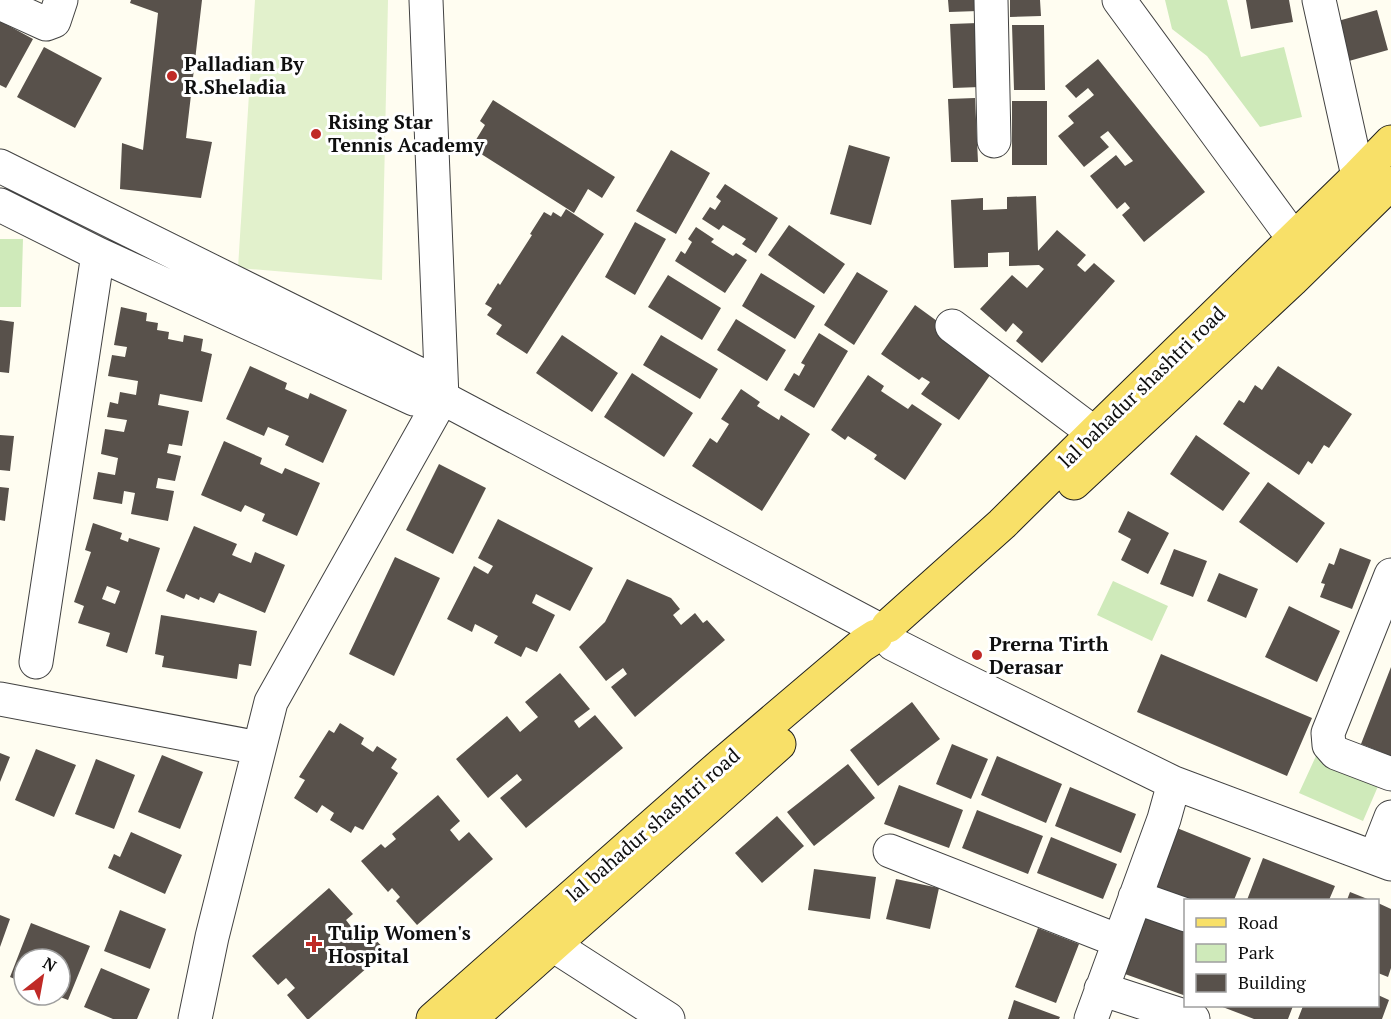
<svg xmlns="http://www.w3.org/2000/svg" width="1391" height="1019" font-family="'PT Serif',serif">
<style>
.green{fill:#cfeaba}
.pitch{fill:#e2f1cc}
.building{fill:#58514b;fill-rule:evenodd}
.lines{fill:none;stroke-linecap:round;stroke-linejoin:round}
.minor-casing{stroke:#424242;stroke-width:35}
.major-casing{stroke:#202020;stroke-width:35}
.minor{stroke:#fff;stroke-width:33}
.major{stroke:#f8e068;stroke-width:33}
.poi-dot{fill:#c02a26;stroke:#fff;stroke-width:2}
.labels{text-anchor:middle;stroke-width:6;stroke-linejoin:round;paint-order:stroke}
.poi-label{font-size:20px;font-weight:bold;fill:#0f0f0f;stroke:#fff;text-anchor:start}
.street-label{font-size:20px;fill:#0f0f0f;stroke:#fff}
</style>
<rect width="100%" height="100%" fill="#fffdf1"/>
<path class="green" d="M1165,0H1227L1241,57L1284,47L1302,117L1260,127L1207,56L1172,29Z
M0,239H23L21,307H0Z
M1113,581L1168,606L1152,641L1097,615Z
M1316,756L1379,784L1363,821L1299,793Z"/>
<path class="pitch" d="M255,0H388L382,280L238,268Z"/>
<path class="building" d="M131,0H202L186,138L212,142L201,198L120,189L122,143L143,150L158,13L130,3Z
M948,0H978V11L949,12Z
M1010,0H1040L1041,16L1010,17Z
M1246,0H1289L1293,22L1251,29Z
M1377,10L1388,50L1349,61L1338,21Z
M0,21L33,39L6,88L0,85Z
M978,23L980,87L953,88L950,24Z
M1012,25H1044L1045,90H1014Z
M44,47L102,78L75,128L17,97Z
M1098,59L1205,192L1144,242L1122,215L1130,208L1125,202L1117,209L1090,176L1116,155L1125,166L1133,161L1108,131L1100,137L1109,147L1084,167L1058,136L1074,123L1068,116L1094,95L1088,88L1076,98L1065,86Z
M975,98L978,162H951L948,99Z
M493,100L615,177L602,198L588,189L574,213L478,152L481,147L474,143L485,125L480,121Z
M1012,101H1047V165H1012Z
M849,145L890,157L871,225L830,214Z
M671,150L710,173L676,234L636,211Z
M725,184L778,218L756,253L742,244L746,239L723,225L719,230L702,219L710,207L715,210L721,201L716,197Z
M1036,196L1038,251L1057,230L1086,255L1077,265L1085,272L1094,263L1115,281L1042,363L1016,341L1023,332L1013,323L1006,332L980,309L1012,275L1027,288L1044,269L1039,265L1009,266V252L988,253V267L954,268L951,200L983,198V210L1007,209V197Z
M566,209L604,234L527,354L496,334L502,325L487,315L492,308L485,304L498,283L500,285L532,235L530,234L544,212L551,216L553,212L561,217Z
M635,222L666,239L635,295L605,277Z
M789,225L845,264L824,294L768,255Z
M696,227L714,239L711,242L733,256L736,253L747,260L725,293L675,261L681,251L685,254L692,242L688,239Z
M857,272L888,291L854,345L824,325Z
M761,273L815,306L795,339L742,306Z
M668,275L721,308L702,340L648,307Z
M915,305L948,329L995,368L959,420L921,394L930,382L922,377L919,380L881,354Z
M121,307L147,313L146,321L158,323L157,330L169,332L168,339L183,342L184,335L203,339L201,351L212,354L202,402L160,394L158,405L189,411L182,446L169,444L167,453L181,456L175,481L158,478L156,488L174,491L168,521L131,514L135,493L124,491L122,504L93,499L98,472L115,475L118,458L101,454L105,429L124,432L127,420L107,417L110,402L118,404L120,392L136,395L138,381L108,376L112,355L125,357L127,347L114,345Z
M736,319L786,350L767,381L717,350Z
M0,320L14,322L9,373L0,372Z
M819,333L848,351L814,408L784,390L794,373L799,376L805,365L801,363Z
M562,335L618,373L592,412L536,373Z
M661,335L718,369L700,399L643,365Z
M250,366L287,383L285,389L308,399L310,393L347,410L323,463L285,445L289,436L268,427L264,436L226,419Z
M1278,366L1352,414L1329,448L1324,445L1312,464L1308,461L1299,475L1223,424L1239,400L1244,403L1255,385L1262,390Z
M632,373L693,413L664,457L604,417Z
M868,375L884,386L881,391L908,409L912,404L942,424L905,480L874,459L877,455L848,436L845,440L831,430Z
M741,389L760,402L757,406L779,420L781,415L810,434L762,511L692,466L710,438L717,443L729,424L721,419Z
M0,435L14,436L10,471L0,470Z
M1196,435L1250,473L1223,511L1170,474Z
M224,441L262,458L260,464L282,474L285,468L320,483L297,536L262,521L265,514L245,505L241,512L201,495Z
M439,464L486,488L453,554L406,530Z
M1268,482L1325,523L1297,563L1239,522Z
M0,487L9,488L5,521L0,520Z
M1128,511L1169,533L1148,574L1121,560L1131,539L1118,532Z
M498,519L593,568L570,611L536,594L532,603L555,615L537,652L526,647L521,657L494,643L498,636L475,624L472,632L447,619L474,566L488,574L493,566L478,558Z
M93,523L122,533L120,539L128,542L129,538L160,548L127,653L106,646L110,633L78,623L84,606L74,602L91,552L85,550ZM107,586L120,591L115,604L102,599Z
M194,526L237,544L232,555L251,563L255,552L285,565L265,613L219,593L214,603L200,597L199,600L186,594L184,599L166,591Z
M1340,548L1371,560L1352,609L1320,597L1325,584L1321,583L1329,563L1334,565Z
M1174,549L1207,561L1193,597L1160,584Z
M395,557L440,578L394,676L349,654Z
M1219,573L1258,589L1246,618L1207,601Z
M627,579L671,598L680,609L673,615L681,625L695,613L703,623L707,620L725,640L635,717L611,687L627,674L623,668L606,681L579,647L605,622Z
M1289,606L1340,631L1317,682L1265,657Z
M161,615L257,631L251,666L239,664L237,679L162,667L164,656L155,654Z
M1161,654L1312,718L1287,776L1137,712Z
M1391,667V756L1361,744Z
M560,673L590,709L574,721L579,728L595,715L623,748L526,828L500,798L522,780L517,774L488,798L456,759L507,716L520,732L538,717L525,702Z
M912,702L940,739L878,786L850,750Z
M340,723L364,738L361,744L373,752L377,746L397,759L391,768L398,773L363,830L355,826L351,833L330,820L334,813L322,805L317,813L294,798L305,780L299,777L329,730L334,733Z
M952,744L988,759L971,799L936,784Z
M36,749L76,765L54,817L15,800Z
M0,753L10,757L0,782Z
M162,755L203,772L180,829L138,812Z
M997,756L1062,784L1046,823L981,795Z
M96,759L135,775L114,829L75,814Z
M848,764L875,798L814,846L787,812Z
M899,785L963,810L949,848L884,824Z
M1070,787L1136,814L1121,853L1055,826Z
M438,795L460,821L450,830L459,841L469,832L493,859L417,925L396,901L400,897L392,888L388,892L361,861L381,844L385,848L396,839L392,834Z
M977,810L1043,836L1028,874L962,848Z
M777,816L804,846L762,883L735,853Z
M1177,828L1251,858L1234,900H1186L1153,888Z
M131,832L182,855L165,894L108,868L114,854L120,857Z
M1051,837L1117,864L1103,899L1037,873Z
M1263,858L1335,886L1329,900H1247Z
M814,869L876,877L870,919L808,910Z
M896,879L939,888L930,929L886,919Z
M329,888L353,914L346,920L356,933L363,926L386,951L309,1019H307L287,995L295,988L286,978L278,985L252,956Z
M1350,892L1370,900H1347Z
M1378,903L1391,909V968L1388,977L1378,973Z
M120,910L166,929L150,969L104,951Z
M1147,914L1186,928V996L1125,974Z
M0,915L10,919L0,947Z
M31,923L90,946L68,1000L55,995H60V959H24V983L10,977Z
M1038,928L1079,944L1056,1003L1015,987Z
M101,968L150,989L137,1019H113L84,1007Z
M1378,995L1389,1000L1382,1019H1298L1303,1006H1378Z
M1014,1000L1060,1017L1059,1019H1008Z
M1220,1006H1293L1288,1019H1254Z"/>
<g class="lines">
<g class="minor-casing">
<path id="minor" d="M991,0L994,141
M1119,0L1294,239
M1319,0L1358,176
M0,3L46,24L54,21L61,0
M0,166L425,377L433,393L878,629
M0,205L98,254L414,399L433,393
M952,326L1094,433
M1391,575L1328,733L1329,745L1336,753L1391,774
M893,644L950,673L1174,783L1391,864
M36,662L98,254
M0,699L259,748
M890,851L1119,941
M1375,858L1391,817
M1135,897L1186,915
M553,945L668,1019
M1101,989L1193,1019
M195,1019L212,937L271,702L442,398L426,0
M1091,1019L1164,819L1174,783"/>
</g>
<g class="major-casing">
<path id="major" d="M1074,483L1292,280L1391,183
M888,626L1002,524L1094,433L1358,176L1391,142
M433,1019L722,764L862,645L876,636
M470,1019L779,744"/>
</g>
<use href="#minor" class="minor"/>
<use href="#major" class="major"/>
</g>
<g class="poi-dot">
<circle cx="172" cy="76" r="6"/>
<circle cx="316" cy="134" r="6"/>
<circle cx="977" cy="655" r="6"/>
<path d="M311 935h6v6h6v6h-6v6h-6v-6h-6v-6h6z"/>
</g>
<g class="labels">
<g class="poi-label">
<text x="184" y="71">Palladian By<tspan x="184" dy="23">R.Sheladia</tspan></text>
<text x="328" y="129">Rising Star<tspan x="328" dy="23">Tennis Academy</tspan></text>
<text x="989" y="651">Prerna Tirth<tspan x="989" dy="23">Derasar</tspan></text>
<text x="328" y="940">Tulip Women's<tspan x="328" dy="23">Hospital</tspan></text>
</g>
<g class="street-label">
<text transform="translate(1142 387) rotate(-44)" y="7">lal bahadur shashtri road</text>
<text transform="translate(653 825) rotate(-41)" y="7">lal bahadur shashtri road</text>
</g>
</g>
<rect x="1184" y="899" width="195" height="108" fill="#ffffff" stroke="#9f9f9f" stroke-width="1.5"/>
<rect x="1196" y="918" width="30" height="9" fill="#f8e068" stroke="#9f9f9f" stroke-width="1.5"/>
<text x="1238" y="929" font-size="18" fill="#0f0f0f">Road</text>
<rect x="1196" y="944" width="30" height="18" fill="#cfeaba" stroke="#9f9f9f" stroke-width="1.5"/>
<text x="1238" y="959" font-size="18" fill="#0f0f0f">Park</text>
<rect x="1196" y="974" width="30" height="18" fill="#58514b" stroke="#9f9f9f" stroke-width="1.5"/>
<text x="1238" y="989" font-size="18" fill="#0f0f0f">Building</text>
<g transform="translate(42 977) rotate(31)"><circle r="28" fill="#ffffff" stroke="#9f9f9f" stroke-width="1.5"/>
<path d="M0-4.5L10 22L0 15L-10 22Z" fill="#c02a26"/>
<text y="-9" font-size="16" font-weight="bold" text-anchor="middle" fill="#0f0f0f">N</text>
</g>
</svg>
